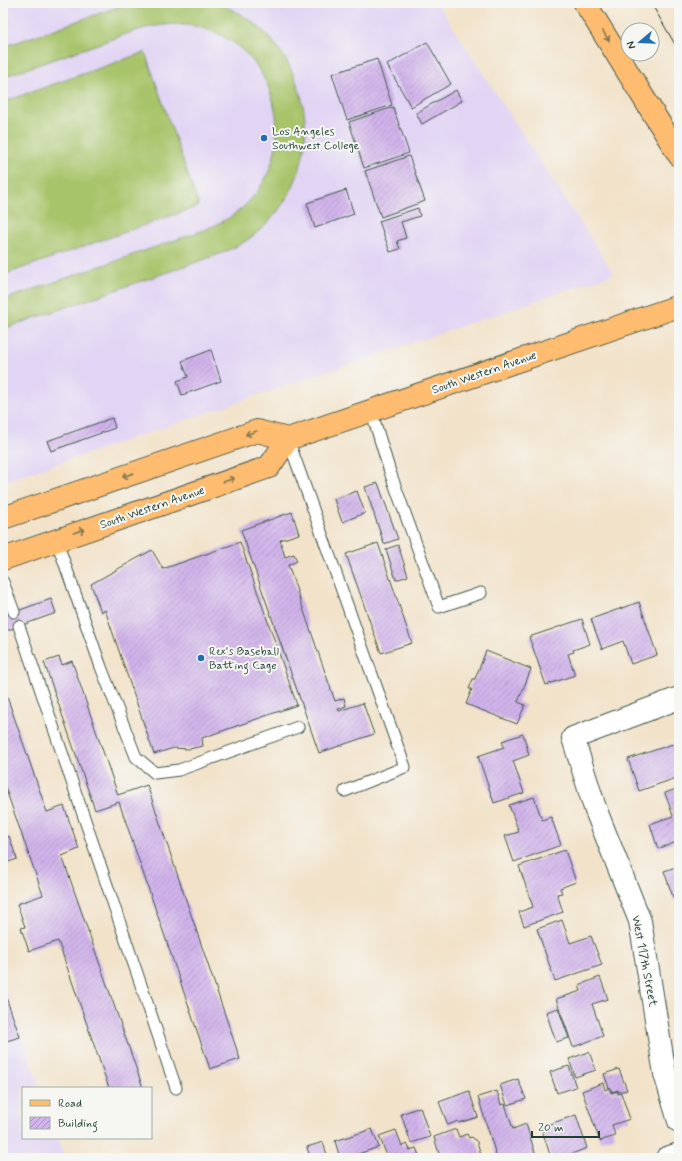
<svg xmlns="http://www.w3.org/2000/svg" width="682" height="1161" font-family="Mynerve,sans-serif">
<style>
.built{fill:#e1d4f4}
.pitch{fill:#a8c46a;stroke:#64804f}
.building{fill:url(#building-hatch)}
.lines{fill:none;stroke-linecap:round;stroke-linejoin:round}
.lane-casing{stroke:#3f564a;stroke-width:13}
.street-casing{stroke:#3f564a;stroke-width:24}
.primary-casing{stroke:#3f564a;stroke-width:24}
.highway-casing{stroke:#3f564a;stroke-width:24}
.lane{stroke:#fff;stroke-width:11}
.street{stroke:#fff;stroke-width:22}
.primary{stroke:#fdbc70;stroke-width:22}
.highway{stroke:#fdbc70;stroke-width:22}
.tram{stroke:#1f3d34;stroke-width:1}
.oneway{stroke:#83764f}
.poi-dot{fill:#1f6fb2;stroke:#f6f6f2;stroke-width:1.5}
.labels{text-anchor:middle;stroke-width:4;stroke-linejoin:round;paint-order:stroke}
.poi-label{font-size:12px;fill:#1f3d34;stroke:#f6f6f2;text-anchor:start}
.street-label{font-size:12px;fill:#1f3d34;stroke:#f6f6f2}
</style>
<defs>
<pattern id="building-hatch" width="6" height="6" patternUnits="userSpaceOnUse"><rect width="6" height="6" fill="#d1b3eb"/><path d="M-1 1l2-2M0 6l6-6M5 7l2-2" fill="none" stroke="#a993bf"/></pattern>
</defs>
<rect width="100%" height="100%" fill="#f6f6f2"/>
<filter id="ink" filterUnits="userSpaceOnUse"><feTurbulence type="fractalNoise" baseFrequency=".025" numOctaves="2"/><feDisplacementMap in="SourceGraphic" scale="8" xChannelSelector="R" yChannelSelector="G"/><feConvolveMatrix kernelMatrix="1 2 1 2 8 2 1 2 1" color-interpolation-filters="sRGB"/></filter>
<filter id="wash" filterUnits="userSpaceOnUse"><feTurbulence type="fractalNoise" baseFrequency=".012" numOctaves="4" result="noise"/><feDisplacementMap in="SourceGraphic" scale="16" xChannelSelector="R" yChannelSelector="G"/><feGaussianBlur stdDeviation="0.9" result="paint"/><feColorMatrix in="noise" values="0 0 0 0 0 0 0 0 0 0 0 0 0 0 0 0 0 1.4 0 .05"/><feComposite in="paint" operator="in"/></filter>
<g filter="url(#wash)">
<rect width="100%" height="100%" fill="#f2e2c9"/>
<path class="built" d="M3,3H437L614,274L3,482Z
M3,982L40,1088H23V1138H58L65,1158H3Z"/>
<path class="pitch" d="M129,3C150,3 171,3 193,3C200,3 210,1 217,4C243,11 268,32 283,55C321,114 310,191 254,235C243,244 229,250 217,255L3,329V300L207,229C217,224 227,220 236,213C310,157 278,35 186,25C169,23 154,26 138,30L3,77V47Z
M145,52L199,206L3,275V102Z"/>
<g id="blocks">
<path class="building" d="M427,42L451,84L411,107L387,65Z
M377,59L392,105L347,120L332,74Z
M456,90L462,101L422,124L416,113Z
M393,107L409,153L364,168L349,122Z
M409,156L425,201L381,217L365,171Z
M346,190L354,214L315,228L307,203Z
M418,208L420,216L401,222L406,238L397,241L400,249L390,252L379,221Z
M211,350L221,381L182,395L177,381L188,377L182,361Z
M112,418L115,428L51,451L47,441Z
M378,483L398,539L384,544L365,487Z
M357,491L365,513L342,522L334,499Z
M292,512L299,534L280,540L285,557L294,554L297,561L288,565L335,701L344,698L346,706L338,709L339,711L363,703L374,734L319,753L241,530Z
M240,542L297,705L202,738L203,746L189,749L174,748L154,754L105,610L101,612L91,584L152,550L163,569Z
M378,543L412,643L381,653L346,554Z
M398,545L408,576L396,580L386,549Z
M51,599L56,613L3,632V616Z
M639,602L657,655L631,664L623,641L602,649L591,619Z
M582,619L590,644L573,650L574,652L568,654L575,675L546,685L529,637Z
M486,651L531,669L518,702L525,705L517,724L466,704L472,689H469L473,679H475Z
M59,657L62,665L72,661L118,795L147,785L240,1059L210,1069L119,802L95,810L44,662Z
M3,685L47,812L64,806L79,849L62,856L143,1088H109L58,941L29,951L21,928L25,927L17,904L43,895L3,781Z
M523,734L529,755L513,761L524,793L494,803L478,756L504,747L502,741Z
M673,744L679,762V777L639,791L628,759Z
M679,788V841L658,849L650,824L673,816L665,793Z
M534,797L542,820L551,817L561,845L514,862L505,836L519,832L509,805Z
M9,836L17,859L3,864V839Z
M565,850L576,882L560,888L562,893L557,894L563,912L524,926L519,912L533,907L519,866Z
M679,866V899L674,900L664,871Z
M562,920L570,943L591,936L602,965L555,981L537,929Z
M600,977L608,999L592,1004L603,1036L573,1047L556,999L581,991L579,985Z
M3,989L20,1037L3,1042Z
M558,1008L569,1038L556,1042L546,1012Z
M589,1052L596,1070L575,1077L569,1059Z
M569,1066L576,1087L557,1093L550,1072Z
M619,1069L627,1090L619,1092L618,1090L612,1092L610,1087L609,1088L604,1074Z
M518,1079L526,1099L507,1105L500,1085Z
M603,1083L605,1090L609,1088L611,1093L617,1091L618,1094L621,1093L630,1119L612,1125L615,1136L600,1141L582,1091Z
M469,1091L478,1117L459,1123L458,1121L448,1125L439,1102Z
M497,1091L501,1105L505,1104L513,1129L526,1124L536,1156L532,1158H497L478,1097Z
M420,1107L430,1137L411,1143L401,1114Z
M576,1115L587,1148L561,1158H551L541,1127Z
M372,1129L379,1147L346,1158H340L335,1141Z
M456,1129L459,1137L467,1134L469,1138L472,1137L477,1142L482,1158L440,1157L434,1137Z
M396,1130L402,1146L407,1144L410,1150L416,1148L420,1158H388L379,1136Z
M323,1142L328,1158H310L307,1147Z"/>
</g>
</g>
<g filter="url(#ink)">
<use href="#blocks" fill-opacity="0" stroke="#3f564a" stroke-width="1"/>
<g class="lines">
<g class="lane-casing">
<path id="lane" d="M371,410L390,472L439,607L481,593
M288,439L405,767L345,791
M56,539L101,667L136,757L155,773L179,770L298,727
M3,582L14,612
M19,626L176,1088"/>
</g>
<g class="street-casing">
<path id="street" d="M679,698L573,738L595,808L640,921L665,1074L679,1121
M667,1158L679,1154"/>
</g>
<g class="primary-casing">
<path id="primary" d="M3,518L257,431L288,439L679,306
M3,559L269,467L288,439"/>
</g>
<g class="highway-casing">
<path id="highway" d="M585,3L679,155"/>
</g>
<use href="#lane" class="lane"/>
<use href="#street" class="street"/>
<use href="#primary" class="primary"/>
<use href="#highway" class="highway"/>
<path class="tram" d="M651,3L679,51
M676,3L679,8"/>
</g>
<defs><path id="oneway-shaft" d="M-6 0H5M1.5-3L5.5 0L1.5 3" fill="none" stroke-width="1.6" stroke-linecap="round" stroke-linejoin="round"/></defs>
<g class="oneway">
<use href="#oneway-shaft" transform="translate(606 36) rotate(58)"/>
<use href="#oneway-shaft" transform="translate(251 433) rotate(161)"/>
<use href="#oneway-shaft" transform="translate(128 475) rotate(161)"/>
<use href="#oneway-shaft" transform="translate(229 480) rotate(-19)"/>
<use href="#oneway-shaft" transform="translate(79 531) rotate(-19)"/>
</g>
</g>
<g class="poi-dot">
<circle cx="264" cy="138" r="4"/>
<circle cx="201" cy="658" r="4"/>
</g>
<g class="labels">
<g class="poi-label">
<text x="272" y="135">Los Angeles<tspan x="272" dy="14">Southwest College</tspan></text>
<text x="209" y="655">Rex's Baseball<tspan x="209" dy="14">Batting Cage</tspan></text>
</g>
<g class="street-label">
<text transform="translate(484 372) rotate(-19)" y="4">South Western Avenue</text>
<text transform="translate(152 507) rotate(-19)" y="4">South Western Avenue</text>
<text transform="translate(645 961) rotate(79)" y="4">West 117th Street</text>
</g>
</g>
<rect width="682" height="1161" fill="none" stroke="#f6f6f2" stroke-width="16"/>
<rect x="22" y="1087" width="130" height="52" fill="#f6f6f2" stroke="#a0aca6"/>
<rect x="30" y="1100" width="20" height="6" fill="#fdbc70" stroke="#a0aca6"/>
<text x="58" y="1107" font-size="12" fill="#1f3d34">Road</text>
<rect x="30" y="1117" width="20" height="12" fill="url(#building-hatch)" stroke="#a0aca6"/>
<text x="58" y="1127" font-size="12" fill="#1f3d34">Building</text>
<g transform="translate(640 42) rotate(251)"><circle r="19" fill="#f6f6f2" stroke="#a0aca6"/>
<path d="M0-3L7 15L0 10L-7 15Z" fill="#1f6fb2"/>
<text y="-6" font-size="11" font-weight="bold" text-anchor="middle" fill="#1f3d34">N</text>
</g>
<path d="M532 1131v6h67v-6" fill="none" stroke="#1f3d34" stroke-width="2"/>
<text x="538" y="1131" font-size="12" fill="#1f3d34" stroke="#f6f6f2" stroke-width="3" paint-order="stroke">20 m</text>
</svg>
